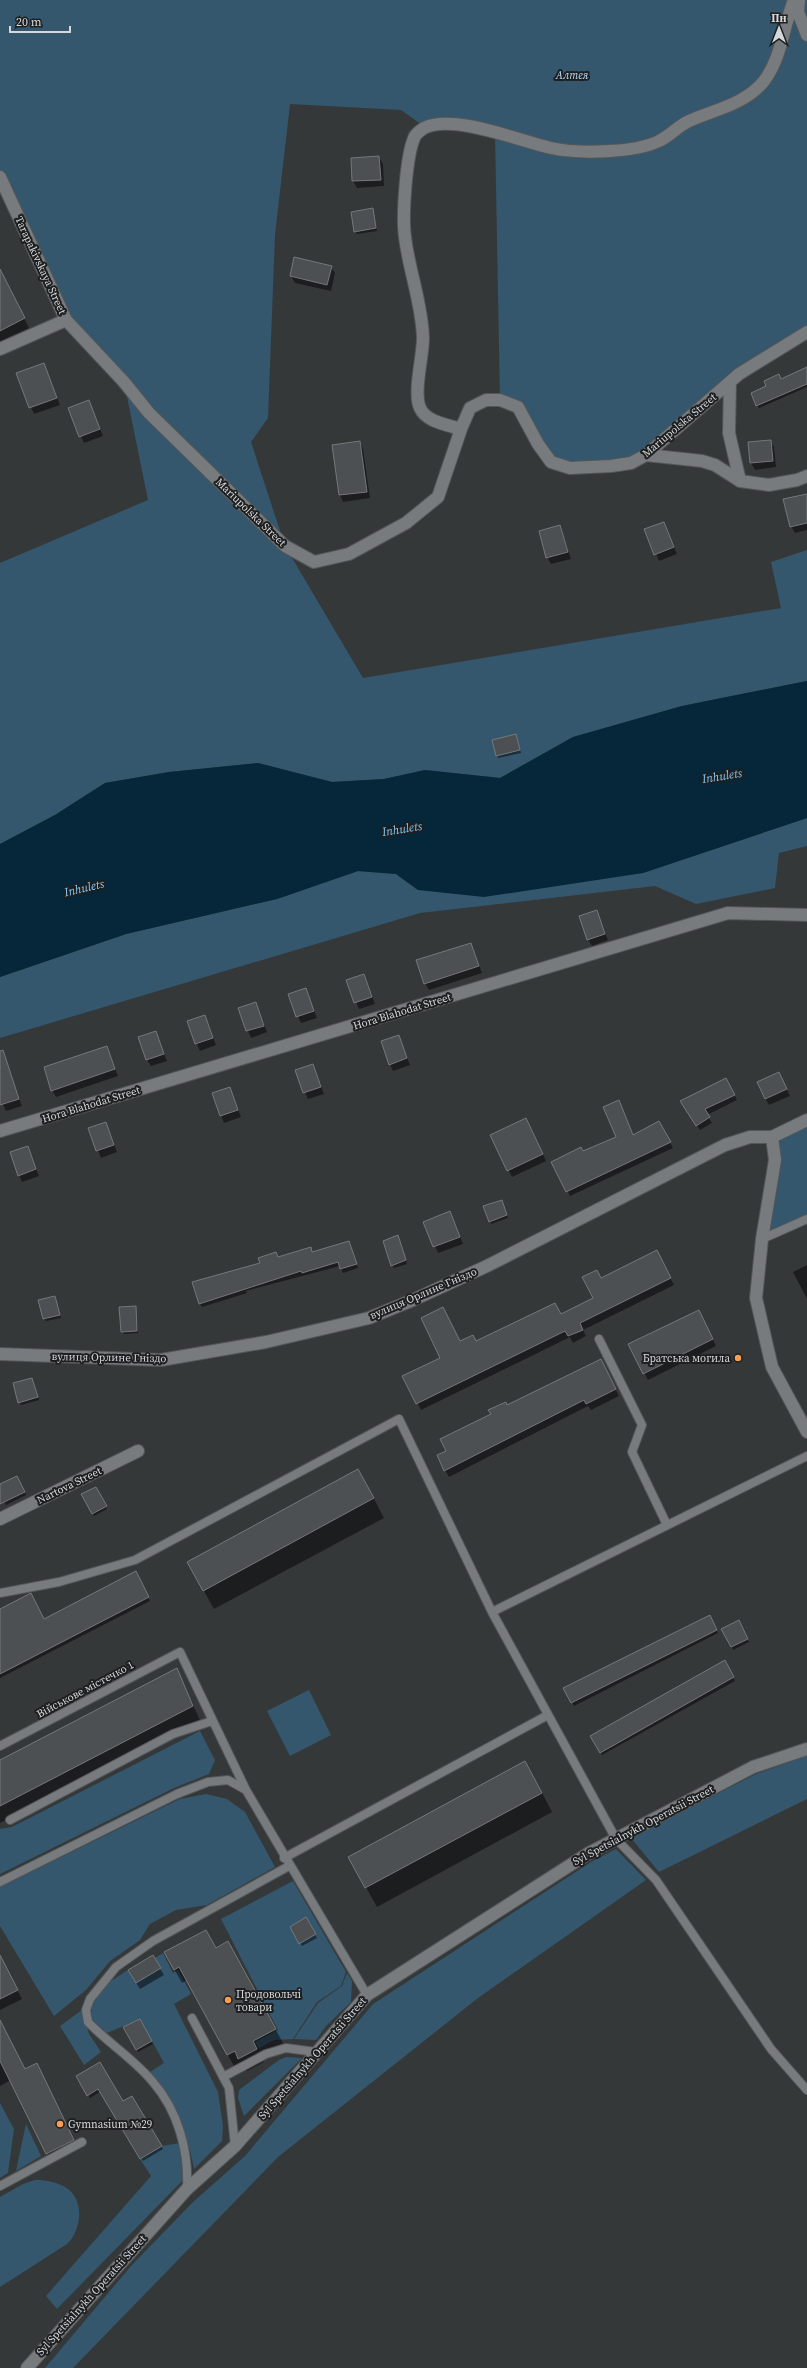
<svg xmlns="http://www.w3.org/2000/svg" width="807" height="2368" font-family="'Source Serif 4',serif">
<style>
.green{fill:#34576e}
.water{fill:#062739}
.shadow{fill:#0007}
.building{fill:#4d5052;stroke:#75787a}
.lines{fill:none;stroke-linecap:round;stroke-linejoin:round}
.service-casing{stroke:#545658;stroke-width:10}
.minor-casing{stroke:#545658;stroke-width:14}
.service{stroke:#787b7d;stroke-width:8}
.minor{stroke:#787b7d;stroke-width:12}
.poi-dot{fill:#fb9e50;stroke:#1d1f20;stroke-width:1.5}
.labels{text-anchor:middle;stroke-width:4;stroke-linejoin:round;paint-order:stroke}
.park-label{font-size:11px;font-style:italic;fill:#b8dffa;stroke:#1d1f20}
.street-label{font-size:11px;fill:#d5d7d8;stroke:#1d1f20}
.poi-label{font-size:11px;fill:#d5d7d8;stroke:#1d1f20;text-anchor:start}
.water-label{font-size:12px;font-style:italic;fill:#85c8f5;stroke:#1d1f20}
</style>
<rect width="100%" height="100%" fill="#353839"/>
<path class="green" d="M0,0H807V332L739,374L631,463L551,462L518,407L500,400L495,132L425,127L401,110L290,104L275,235L268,418L251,442L285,546L363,678L781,608L771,562L807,550V681L682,706L573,737L500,778L425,770L384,779L332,782L258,763L169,772L105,783L55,815L0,844V563L148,500L124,382L66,320L0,177Z
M807,818V846L779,853L775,888L696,904L655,886L420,913L0,1038V977L126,934L277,899L358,871L396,874L418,890L643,873Z
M807,1120V1219L762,1239L772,1137Z
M309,1690L331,1735L290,1756L267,1711Z
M200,1731L215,1760L209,1774L174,1788L0,1874V1829L12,1827Z
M807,1756V1799L659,1872L631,1838L756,1774Z
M206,1794L227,1799L245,1812L275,1867L207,1905L176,1910L150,1924L140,1940L110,1961L86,1990L54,2016L0,1926V1887L180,1799Z
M616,1849L646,1880L478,1998L278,2157L73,2368H45L131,2266L192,2203L245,2156L373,2004L591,1862Z
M293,1881L346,1972L341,1986L317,2002L293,2039L274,2040L259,2048L255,2042L278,2030L221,1919Z
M163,1953L173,1973L178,1970L191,1994L174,2004L218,2092L223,2126L222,2141L194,2169C188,2133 173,2100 150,2072L164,2063L140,2019L107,2033L92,2019C88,1994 109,1982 128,1970L136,1983L161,1968L155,1958Z
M347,1973L352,1981L351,2002L326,2026L316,2040L294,2039L318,2003L342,1986Z
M82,2010L89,2034L101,2052L84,2065L60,2026Z
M286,2057L302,2058L244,2116L238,2098L239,2090L279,2060Z
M0,2103L14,2129L8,2173L0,2178Z
M26,2124L41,2156L16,2171Z
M180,2143L185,2178L57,2309L46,2296L151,2176L140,2159L162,2146Z
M35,2180C47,2180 58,2182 68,2189C85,2202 81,2231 67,2244L0,2287V2197L23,2184Z"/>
<path class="water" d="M807,681V818L643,873L484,897L418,890L396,874L358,871L277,899L126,934L0,977V844L55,815L105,783L169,772L258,763L332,782L384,779L425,770L500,778L573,737L682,706Z"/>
<path class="shadow" d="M379,157L383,164L384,186L357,188L353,181Z
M372,209L377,231L357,234L355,231Z
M331,267L335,273L331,291L295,283L291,276Z
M0,291L13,296L29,328L0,342Z
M44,364L60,405L34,414L17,374Z
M807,368V387L759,408L757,405Z
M88,401L103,436L84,443L69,408Z
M770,441L774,447L776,467L755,470L751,463L749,443Z
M360,442L363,449L370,498L343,502L340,495L334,446Z
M807,498V530L795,533L791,526Z
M663,523L677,554L659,561L646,530Z
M560,526L571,559L551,564L547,557Z
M516,736L521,753L498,758L497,755Z
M596,912L608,940L592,946L588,939Z
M471,944L482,973L429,990L425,983Z
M364,975L375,1004L359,1009L348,981Z
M305,989L317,1018L301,1023L289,995Z
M255,1003L267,1032L251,1038L239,1009Z
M204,1016L216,1045L200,1051L188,1022Z
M155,1032L167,1061L151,1066L147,1060Z
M398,1036L410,1065L393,1071L390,1064Z
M106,1047L118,1076L56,1097L52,1090Z
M313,1065L324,1094L308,1099L296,1071Z
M11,1077L22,1106L6,1111L0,1098V1080Z
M782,1080L790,1096L769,1105L765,1098Z
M729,1084L737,1100L707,1115L712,1123L700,1130L682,1102Z
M229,1088L241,1117L224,1123L213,1094Z
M659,1122L673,1148L570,1196L553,1162L633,1136Z
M106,1123L117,1152L101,1158L90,1129Z
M530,1126L546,1161L512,1177L492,1136Z
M27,1147L39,1176L22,1182L19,1175Z
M503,1204L508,1218L491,1224L490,1221Z
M453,1219L463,1244L438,1253L425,1222Z
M399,1239L407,1264L394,1268L392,1265Z
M349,1242L358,1268L343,1273L340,1266L246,1291L247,1293L202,1307L200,1303L261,1263L310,1248L313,1253Z
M660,1258L674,1285L583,1330L586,1336L573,1343L570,1337L421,1410L404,1377L441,1358L460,1342H476L561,1315L594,1299L601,1279Z
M807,1265V1299L793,1272Z
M54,1297L61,1318L46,1321L44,1318Z
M135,1307L138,1333L124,1334L122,1331Z
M702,1318L716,1346L648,1380L630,1345Z
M604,1367L619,1396L591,1410L588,1406L449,1477L445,1470L447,1451L507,1406Z
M32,1379L39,1400L21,1405L19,1402Z
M19,1480L26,1495L6,1505L0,1493V1486Z
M96,1488L107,1509L94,1516L82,1495Z
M369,1489L384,1518L214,1609L204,1591Z
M135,1573L150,1601L0,1678V1610L44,1620Z
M709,1616L718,1633L574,1706L565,1688Z
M738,1622L749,1642L733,1650L723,1629Z
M724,1662L735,1681L602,1755L592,1737Z
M176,1669L200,1720L0,1823V1761Z
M536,1781L552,1812L377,1907L349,1857Z
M306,1919L317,1938L302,1946L291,1927Z
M216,1949L235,1956L283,2043L260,2055L264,2062L247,2071L243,2064L235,2068L187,1980L182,1983L165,1953Z
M153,1957L164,1975L140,1989L129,1971Z
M0,1963L7,1971L22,1999L0,2010Z
M140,2020L153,2044L138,2052L125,2028Z
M0,2022L25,2070L41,2073L79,2149L52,2163L11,2080L0,2086Z
M77,2077L123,2103L132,2097L163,2149L143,2161L101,2091L90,2098Z"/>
<path class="building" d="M379,156L381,180L352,181L351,158Z
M373,208L376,228L354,232L351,212Z
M294,257L332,266L327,285L290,276Z
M0,269L25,318L0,331Z
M44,363L57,398L29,408L16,373Z
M807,367V384L756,406L751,393L766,386L764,381L779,374L781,379Z
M89,400L100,429L79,437L68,408Z
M771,440L773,461L750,463L748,442Z
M360,441L367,492L339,495L332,445Z
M807,494V523L790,527L783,499Z
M664,522L674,547L654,555L644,529Z
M560,525L568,552L546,558L539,531Z
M516,734L520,750L496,756L492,740Z
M597,910L605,934L587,940L579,916Z
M471,943L479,966L424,984L416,960Z
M364,974L372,997L354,1003L346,980Z
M306,988L314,1011L296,1017L288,994Z
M256,1002L264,1026L246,1031L238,1008Z
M205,1015L213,1038L195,1044L187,1021Z
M156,1031L164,1054L146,1060L138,1037Z
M399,1035L407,1058L389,1065L381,1041Z
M107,1046L115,1069L51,1091L44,1067Z
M3,1050L19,1099L0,1105V1051Z
M313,1064L321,1087L303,1093L295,1070Z
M779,1072L787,1089L765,1099L757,1082Z
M726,1078L735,1095L705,1109L710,1117L696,1126L680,1101Z
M230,1087L238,1110L220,1116L212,1093Z
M619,1100L633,1135L659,1121L671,1142L566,1192L551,1162L581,1147L583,1151L616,1137L603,1107Z
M526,1118L543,1154L507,1171L490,1135Z
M106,1122L114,1145L96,1151L88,1128Z
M28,1146L36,1169L18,1176L10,1152Z
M502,1200L507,1215L489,1222L483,1206Z
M450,1211L460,1237L433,1247L423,1222Z
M398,1235L406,1260L391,1266L383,1241Z
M349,1241L357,1264L340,1269L338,1262L302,1273L301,1271L199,1304L192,1282L260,1263L258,1258L276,1252L278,1257L311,1247L312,1252Z
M657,1250L671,1278L580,1323L583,1330L568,1336L565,1331L416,1404L402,1376L440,1358L421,1318L443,1307L460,1341L473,1335L476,1341L555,1303L561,1314L593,1298L582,1277L597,1270L601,1278Z
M55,1296L60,1315L43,1319L38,1300Z
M136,1306L137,1331L121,1332L119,1307Z
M699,1310L713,1339L643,1374L628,1344Z
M601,1359L616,1389L586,1404L584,1400L444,1471L437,1455L446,1451L440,1439L491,1414L488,1410L506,1402L507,1405Z
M32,1378L38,1397L18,1403L13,1383Z
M358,1469L374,1498L203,1591L187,1562Z
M17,1476L25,1492L0,1504V1484Z
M96,1487L107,1506L92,1514L81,1494Z
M136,1571L149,1597L0,1674V1609L31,1593L44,1619Z
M710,1615L717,1630L571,1703L563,1688Z
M739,1620L748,1639L731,1647L721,1629Z
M725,1660L734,1677L600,1753L590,1736Z
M177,1668L193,1706L0,1806V1760Z
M525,1761L542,1793L365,1888L348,1857Z
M306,1917L316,1934L299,1944L290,1927Z
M206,1930L216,1948L228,1941L276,2029L253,2041L257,2049L238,2059L235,2051L227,2055L179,1967L174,1970L164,1952Z
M0,1955L18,1990L0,1999Z
M153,1955L161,1968L136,1983L128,1970Z
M140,2019L152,2041L136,2050L123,2027Z
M0,2020L25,2069L37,2063L74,2140L46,2154L0,2061Z
M100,2062L123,2101L132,2096L162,2146L140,2159L98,2089L87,2096L76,2076Z"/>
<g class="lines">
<g class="service-casing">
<path id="service" d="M762,1239L807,1219
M599,1339L642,1425L632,1452L667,1525
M0,1593L59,1582L135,1560L399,1419L492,1612L616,1839L656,1880L771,2049L807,2090
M492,1612L807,1456
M0,1746L180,1652L246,1790L367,1995
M10,1820L173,1734L212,1721
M284,1858L548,1715
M0,1882L177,1794L208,1782L228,1780L246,1790
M192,2018L229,2088L235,2146
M223,2077L266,2054L286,2048L316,2052
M0,2186L82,2142
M187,2189C189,2151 178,2111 153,2082C134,2059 108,2043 88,2022L86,2010L90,1999L116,1967L153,1941L289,1866"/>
</g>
<g class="minor-casing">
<path id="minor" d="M799,0L798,12L807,35
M0,177L66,320L124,382L149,413L285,546L314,562L349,554L406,523L438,497L461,429L470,408L486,400H500L518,407L538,444L551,462L570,468L611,466L631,463L646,455L739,374L807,332
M0,349L66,320
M730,382L729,433L740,481
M461,429C448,425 426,422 420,408C413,392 423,357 423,338C422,303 409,271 405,237C402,217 406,154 415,136C417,133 421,130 424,128C452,113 520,141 551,148C578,154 635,153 659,141C670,136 678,126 689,121C714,110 746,104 764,81C782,57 783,27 794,0
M646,455L702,461L715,465L740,481L769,485L797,480L807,476
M0,1131L728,913L807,915
M772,1137L775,1160L762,1239L756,1298L772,1367L807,1432
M0,1354L161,1360L266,1342L369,1318L413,1300L487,1266L725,1145L750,1137H772L807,1120
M0,1519L138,1451
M27,2368L187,2189L235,2146L367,1995L589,1853L753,1767L807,1749"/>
</g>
<use href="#service" class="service"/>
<use href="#minor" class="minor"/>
</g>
<g class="poi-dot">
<circle cx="738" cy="1358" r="4"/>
<circle cx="228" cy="2000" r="4"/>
<circle cx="60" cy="2124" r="4"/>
</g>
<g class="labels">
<g class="park-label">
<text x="572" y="79">Алтея</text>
</g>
<g class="street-label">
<text transform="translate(41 265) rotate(65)" y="4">Tarapakivskaya Street</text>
<text transform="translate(679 425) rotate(-40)" y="4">Mariupolska Street</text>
<text transform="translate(251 512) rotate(44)" y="4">Mariupolska Street</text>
<text transform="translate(402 1011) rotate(-17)" y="4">Hora Blahodat Street</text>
<text transform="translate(91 1104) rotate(-17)" y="4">Hora Blahodat Street</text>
<text transform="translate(423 1293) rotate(-23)" y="4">вулиця Орлине Гніздо</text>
<text transform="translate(109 1357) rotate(1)" y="4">вулиця Орлине Гніздо</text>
<text transform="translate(69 1485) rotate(-26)" y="4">Nartova Street</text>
<text transform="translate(85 1689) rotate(-28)" y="4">Військове містечко 1</text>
<text transform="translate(643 1825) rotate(-28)" y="4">Syl Spetsialnykh Operatsii Street</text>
<text transform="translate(312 2058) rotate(-49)" y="4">Syl Spetsialnykh Operatsii Street</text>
<text transform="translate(91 2295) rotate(-48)" y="4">Syl Spetsialnykh Operatsii Street</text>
</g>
<g class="poi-label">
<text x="730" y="1362" text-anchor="end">Братська могила</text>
<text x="236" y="1998">Продовольчі<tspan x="236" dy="13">товари</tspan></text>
<text x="68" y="2128">Gymnasium №29</text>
</g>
<g class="water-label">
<text transform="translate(722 776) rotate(-9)" y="4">Inhulets</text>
<text transform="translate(402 829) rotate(-9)" y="4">Inhulets</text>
<text transform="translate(84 888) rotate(-13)" y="4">Inhulets</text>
</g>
</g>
<g transform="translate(779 28)" stroke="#1d1f20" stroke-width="3" paint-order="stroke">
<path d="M0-3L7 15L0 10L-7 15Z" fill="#d5d7d8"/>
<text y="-6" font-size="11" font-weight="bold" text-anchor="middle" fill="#d5d7d8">Пн</text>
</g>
<path d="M10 26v6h60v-6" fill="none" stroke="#d5d7d8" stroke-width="2"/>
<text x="16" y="26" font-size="12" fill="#d5d7d8" stroke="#1d1f20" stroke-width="3" paint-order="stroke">20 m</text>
</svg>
